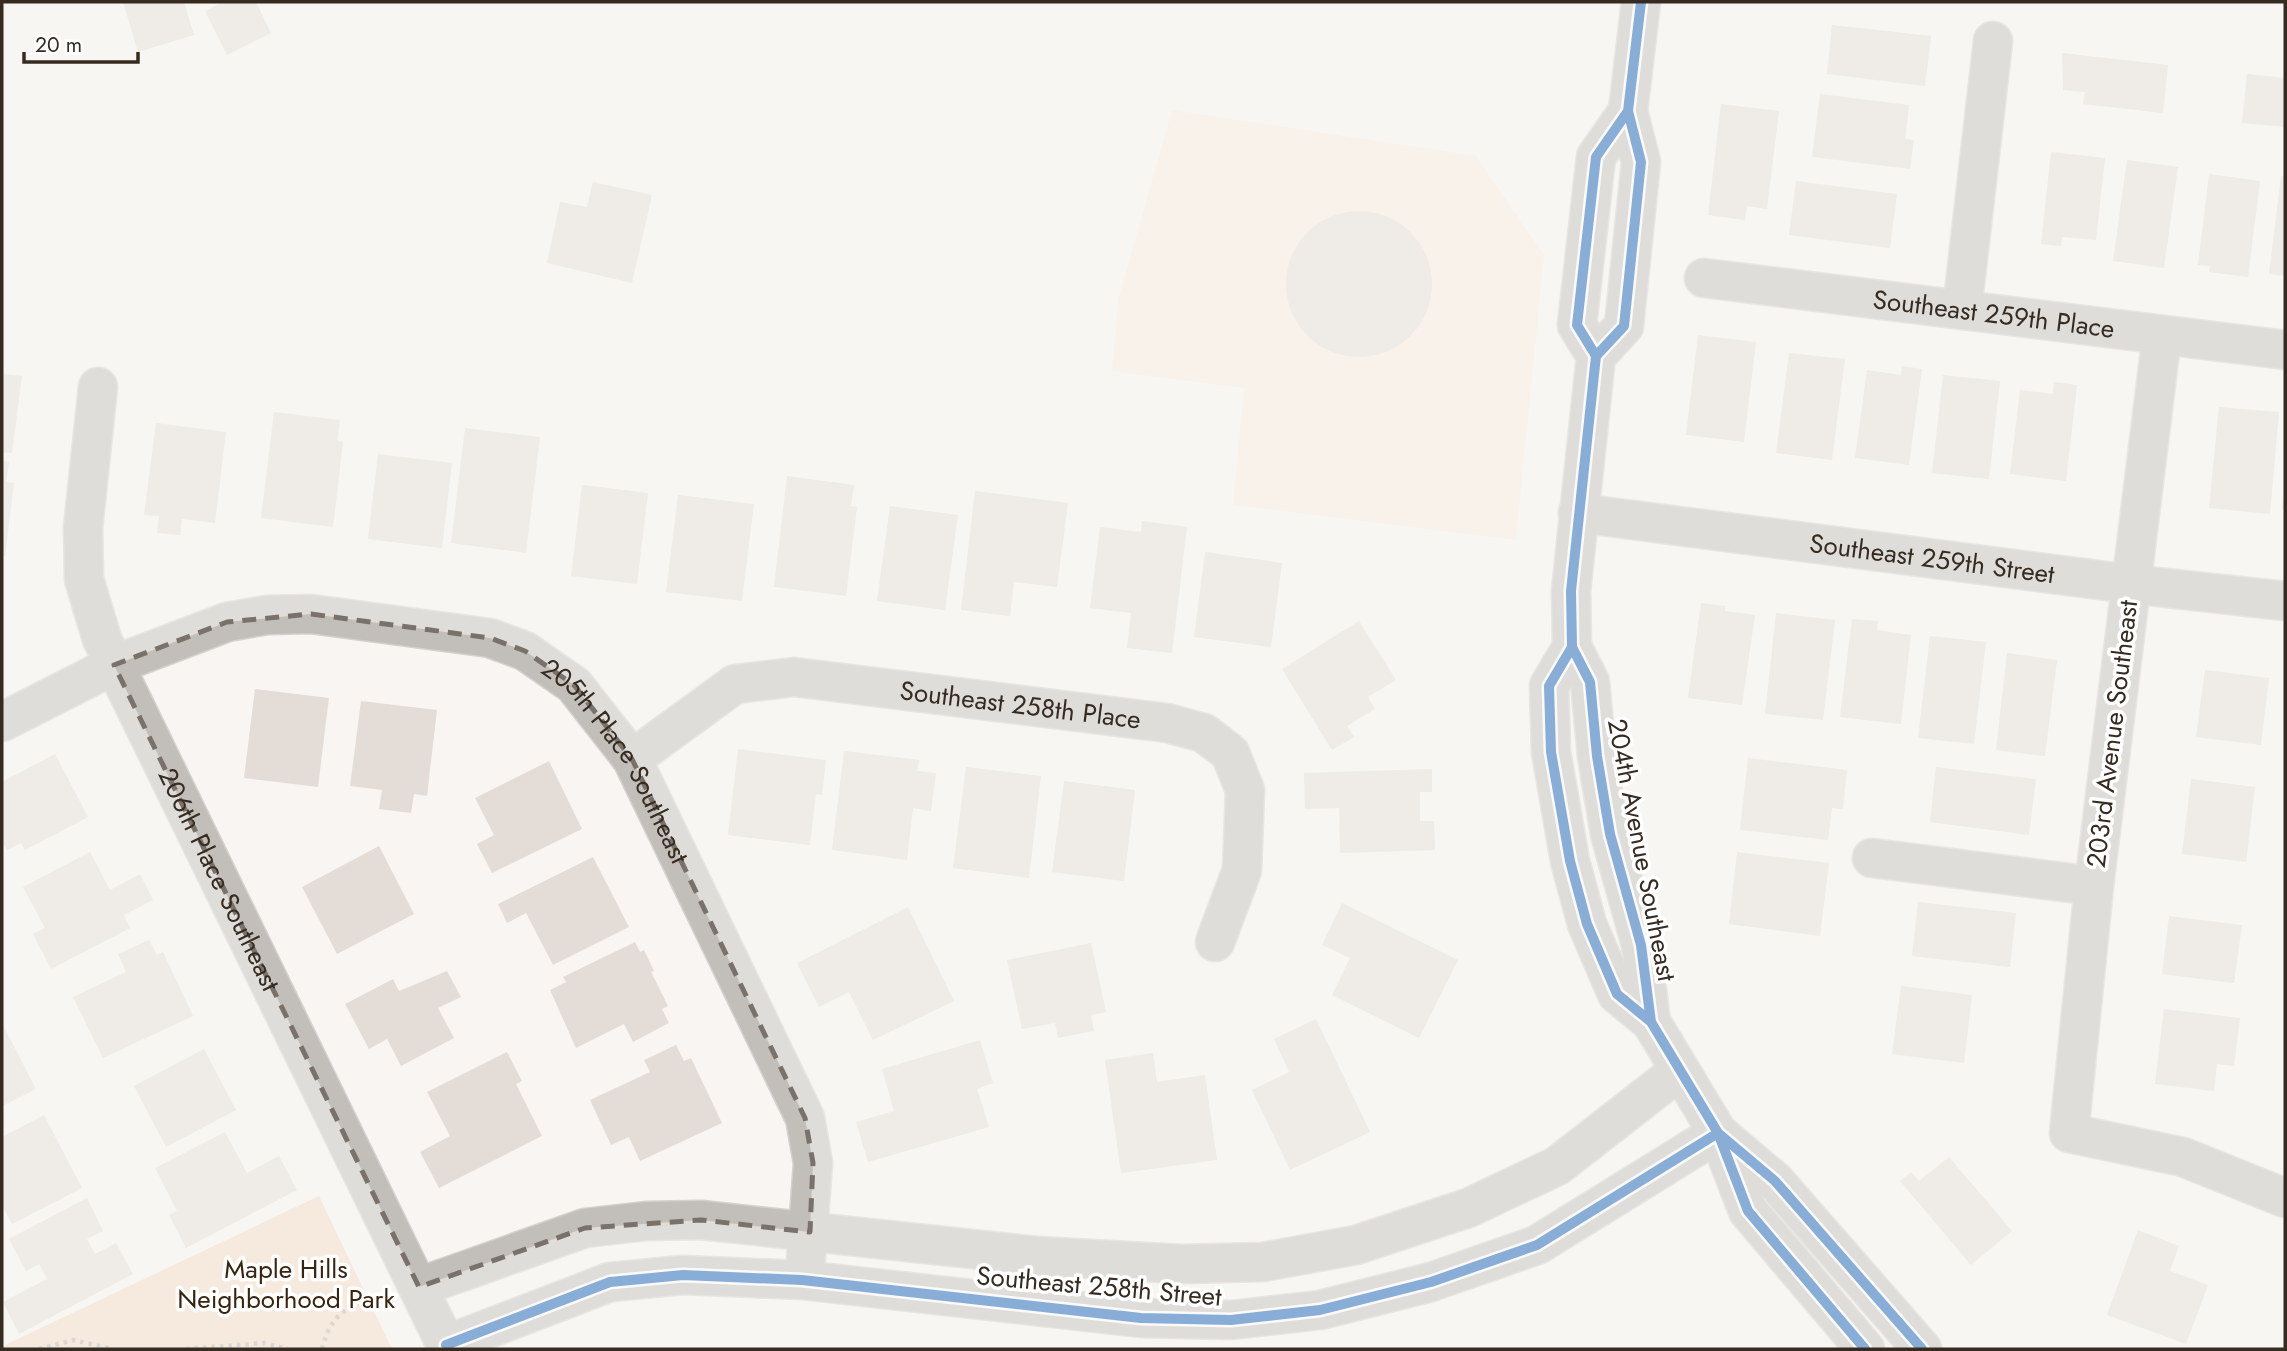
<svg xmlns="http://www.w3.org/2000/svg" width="2287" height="1351" font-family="Jost,sans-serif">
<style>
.built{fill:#faede1}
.green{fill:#f4dac3}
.building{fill:#e4ddd7}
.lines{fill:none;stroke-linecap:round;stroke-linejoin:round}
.minor-casing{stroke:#d4d1ce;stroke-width:41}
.path{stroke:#b7b4b1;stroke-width:4.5;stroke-dasharray:3.5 5;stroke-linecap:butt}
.minor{stroke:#c2beba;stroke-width:38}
.cycleway-casing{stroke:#fff;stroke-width:15}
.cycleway{stroke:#0057b8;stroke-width:10}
.marked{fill:none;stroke:#7a726a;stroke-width:5;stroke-dasharray:14 9;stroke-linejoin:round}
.labels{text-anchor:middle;stroke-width:7;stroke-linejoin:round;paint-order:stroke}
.street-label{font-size:26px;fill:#362b21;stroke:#fff}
.park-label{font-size:26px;fill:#38240f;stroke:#fff}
</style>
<rect width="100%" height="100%" fill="#f8f5f3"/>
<path class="built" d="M1172,110L1476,156L1544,255L1516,540L1233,505L1244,388L1112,371L1118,300Z"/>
<path class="green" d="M319,1196L392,1349H4L3,1346Z"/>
<path class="building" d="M123,2H184L194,35L138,52Z
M223,2H256L271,33L227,55L205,11Z
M1832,25L1931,36L1925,86L1827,74Z
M2062,53L2168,65L2163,113L2083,104L2085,92L2063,90Z
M2247,74L2285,78V127L2242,123Z
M1820,94L1909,105L1905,139L1914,140L1910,169L1812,157Z
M1721,104L1779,111L1767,209L1747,206L1745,220L1708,215Z
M2051,152L2105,158L2096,240L2062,237L2061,246L2041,244Z
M2127,160L2178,167L2164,268L2113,261Z
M2209,174L2260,181L2248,277L2209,272L2210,266L2198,265Z
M2281,176L2285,177V276L2269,274Z
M1796,181L1897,194L1890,248L1789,235Z
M593,182L652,195L632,283L547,263L560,202L587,207Z
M1286 284a73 73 0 1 1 146 0a73 73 0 1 1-146 0Z
M1698,335L1756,342L1744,442L1686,435Z
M1789,353L1845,359L1832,460L1776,453Z
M1902,366L1922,369L1909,465L1855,458L1867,370L1901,375Z
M2,374L22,376L12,453L2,452Z
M1943,375L2000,381L1989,479L1932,473Z
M2054,382L2077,385L2066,481L2010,474L2020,390L2053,394Z
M2219,407L2279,412L2270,514L2209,508Z
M274,412L340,420L337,441L343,442L333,527L261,518Z
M156,423L226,432L215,523L182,519L180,535L157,533L159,516L144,515Z
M465,428L540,437L526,553L451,543Z
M378,454L452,463L442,548L368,539Z
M2,461L9,462L6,482L14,483L5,556H2Z
M787,476L854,485L851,506L857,507L846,596L774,587Z
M582,485L648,493L637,584L571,576Z
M975,491L1068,503L1057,587L1014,582L1010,616L961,610Z
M2284,492H2285V509H2282Z
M678,495L754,504L742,601L666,592Z
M890,506L958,515L945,610L877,601Z
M1142,521L1187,527L1172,653L1127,648L1131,613L1090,608L1100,527L1141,532Z
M1205,552L1282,563L1271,647L1194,637Z
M1701,603L1725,606V611L1755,615L1742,705L1688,698Z
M1776,613L1835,620L1823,720L1765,714Z
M1852,619L1878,621L1877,630L1911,635L1901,724L1840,717Z
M1359,621L1396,680L1368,697L1375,709L1347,726L1354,737L1332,750L1282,669Z
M1930,636L1986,642L1974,744L1918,738Z
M2007,653L2057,660L2045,756L1996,750Z
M2205,670L2269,678L2261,745L2196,737Z
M255,689L329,698L318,787L244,778Z
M361,701L437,710L427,796L414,794L411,813L379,809L382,790L350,786Z
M738,749L826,760L822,795L816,794L810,845L728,835Z
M844,751L919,760L917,771L936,773L931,811L913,808L907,860L832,850Z
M55,754L88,817L25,850L21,843L7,850L2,841V782Z
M1748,758L1847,770L1843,809L1832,808L1828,840L1740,830Z
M549,761L582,829L492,873L477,844L494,835L475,798Z
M966,767L1041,776L1029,878L953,868Z
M1936,767L2036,779L2029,835L1930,822Z
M1432,769V792H1420V821H1434L1435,850L1340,853L1339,808L1305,809L1304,773Z
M2191,779L2255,787L2246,862L2182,854Z
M1064,781L1135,790L1124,881L1052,872Z
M379,846L414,914L337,954L302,887Z
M90,852L110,890L140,874L153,900L124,915L130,928L51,969L33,934L45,928L23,887Z
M1737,852L1829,863L1820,936L1729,924Z
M593,857L629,927L553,965L526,913L507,923L498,904Z
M1918,902L2016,913L2010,967L1912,956Z
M1342,903L1458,960L1419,1038L1332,995L1350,958L1322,945Z
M908,907L954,1001L873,1040L849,992L819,1007L797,963Z
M2169,916L2242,925L2234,983L2162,974Z
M149,940L157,955L163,952L193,1016L103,1058L73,997L126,972L118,954Z
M635,942L640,952L644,950L654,971L651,972L668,1006L662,1009L669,1023L633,1042L624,1024L576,1048L550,990L566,982L563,977Z
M1091,943L1106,1012L1091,1015L1094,1031L1058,1038L1055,1023L1022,1029L1007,960Z
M447,971L461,997L438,1008L454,1038L401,1066L387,1039L369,1049L345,1004L393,979L399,991Z
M1901,986L1972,995L1964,1063L1892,1054Z
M2164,1009L2240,1018L2234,1066L2217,1064L2214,1091L2155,1084Z
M1316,1019L1370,1132L1290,1170L1252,1090L1289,1072L1274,1039Z
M2,1023L36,1089L2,1106Z
M980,1040L993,1083L977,1089L989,1127L868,1162L856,1122L894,1111L882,1069Z
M676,1045L684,1061L691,1058L722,1123L640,1161L629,1137L611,1145L590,1100L650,1072L644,1060Z
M204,1049L236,1110L166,1147L134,1086Z
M507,1052L522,1081L516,1084L542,1136L439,1188L420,1152L450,1136L427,1092Z
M1153,1053L1157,1082L1205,1075L1217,1160L1121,1173L1105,1060Z
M44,1115L82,1188L12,1224L2,1205V1137Z
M225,1132L247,1173L279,1156L297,1190L186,1248L169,1215L177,1211L155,1168Z
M1949,1157L2012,1231L1971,1265L1900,1181L1911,1172L1919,1181Z
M87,1198L103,1231L87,1239L95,1254L116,1243L133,1274L19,1334L3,1302L47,1279L39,1264L26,1271L9,1239Z
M2138,1230L2179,1246L2170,1271L2208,1285L2186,1344L2107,1315Z"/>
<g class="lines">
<g class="minor-casing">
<g id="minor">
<path d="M1628,111L1641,2"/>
<path id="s1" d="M1704,278L2285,350"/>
<path d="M1962,310L1993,41"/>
<path d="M2162,335L2094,886L2069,1133L2183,1157L2285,1198"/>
<path id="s2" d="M98,387L83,528L84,579L102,639L448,1349"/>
<path id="s3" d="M1578,513L2130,584L2285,601"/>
<path d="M1572,647L1571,591L1596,356L1624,326L1641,162L1628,111L1596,157L1577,325L1596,356"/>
<path id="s4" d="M2,722L114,665L227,622L267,615L311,614L490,638L525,651L574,685L632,759L805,1118L813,1163L806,1258"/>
<path id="s5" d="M632,759L735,684L794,677L1167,723L1204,733L1230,753L1245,790L1242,870L1215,942"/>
<path d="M1872,858L2094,886"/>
<path d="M419,1287L585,1228L646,1221L701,1220L1037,1256L1182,1264L1263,1262L1356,1245L1468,1208L1557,1166L1679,1071"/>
<path d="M446,1345L610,1282L683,1275L802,1280L1141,1318L1231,1320L1320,1310L1431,1282L1537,1245L1718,1133L1651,1022L1617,994L1587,924L1570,861L1551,752L1549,686L1572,647L1590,682L1597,756L1610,834L1641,945L1651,1022"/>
<path d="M1865,1349L1748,1211L1718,1133L1775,1181L1922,1349"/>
</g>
</g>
<path class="path" d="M39,1349L73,1340L113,1349
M186,1349L264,1343L288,1349
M322,1349C331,1313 348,1306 381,1295"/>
<use href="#minor" class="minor"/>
<g class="cycleway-casing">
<path id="cycleway" d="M1628,111L1641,2
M1572,647L1571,591L1596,356L1624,326L1641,162L1628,111L1596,157L1577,325L1596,356
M446,1345L610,1282L683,1275L802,1280L1141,1318L1231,1320L1320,1310L1431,1282L1537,1245L1718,1133L1651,1022L1617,994L1587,924L1570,861L1551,752L1549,686L1572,647L1590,682L1597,756L1610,834L1641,945L1651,1022
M1865,1349L1748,1211L1718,1133L1775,1181L1922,1349"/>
</g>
<use href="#cycleway" class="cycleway"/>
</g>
<path d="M0 0H2287V1351H0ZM311,614L490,638L525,651L574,685L632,759L805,1118L813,1163L810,1232L701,1220L585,1228L419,1287L114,665L227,622Z" fill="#f8f5f3" fill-opacity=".55" fill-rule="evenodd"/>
<path class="marked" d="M311,614L490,638L525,651L574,685L632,759L805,1118L813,1163L810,1232L701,1220L585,1228L419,1287L114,665L227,622Z"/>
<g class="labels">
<g class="street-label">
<text dy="9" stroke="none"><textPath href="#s1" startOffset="292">Southeast 259th Place</textPath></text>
<text dy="9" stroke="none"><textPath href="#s3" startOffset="357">Southeast 259th Street</textPath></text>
<text dy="9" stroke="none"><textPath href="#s5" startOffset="415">Southeast 258th Place</textPath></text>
<text transform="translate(2112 734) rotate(-83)" y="9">203rd Avenue Southeast</text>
<text dy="9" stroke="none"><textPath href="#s4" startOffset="695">205th Place Southeast</textPath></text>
<text transform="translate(1642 850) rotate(79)" y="9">204th Avenue Southeast</text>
<text dy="9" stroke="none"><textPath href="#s2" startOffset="523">206th Place Southeast</textPath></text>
<text transform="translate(1099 1286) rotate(5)" y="9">Southeast 258th Street</text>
</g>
<g class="park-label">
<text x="286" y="1278">Maple Hills<tspan x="286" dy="30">Neighborhood Park</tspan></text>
</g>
</g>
<rect width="2287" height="1351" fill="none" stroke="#362b21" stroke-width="7"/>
<path d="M24 52v10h114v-10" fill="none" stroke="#362b21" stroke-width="3.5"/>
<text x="35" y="52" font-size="21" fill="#362b21" stroke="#ffffff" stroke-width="5" paint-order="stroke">20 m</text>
</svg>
